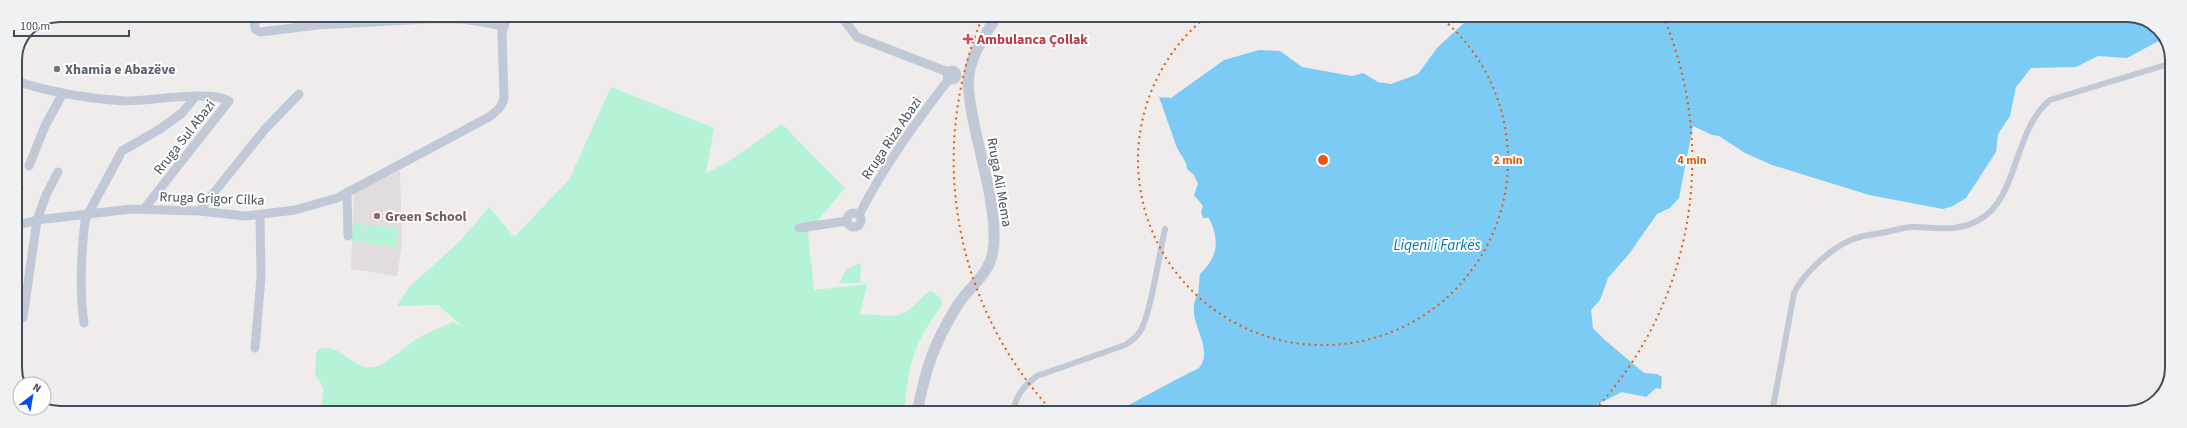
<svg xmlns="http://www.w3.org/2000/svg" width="2187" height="428" font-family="'Source Sans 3',sans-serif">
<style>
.education{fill:#e1ddde}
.green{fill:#b4f3d5}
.water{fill:#7ccbf5}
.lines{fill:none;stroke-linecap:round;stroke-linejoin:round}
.pedestrian{stroke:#c1c9d6;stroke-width:6}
.minor{stroke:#c1c9d6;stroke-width:9}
.tertiary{stroke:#c1c9d6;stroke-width:11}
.ring{fill:none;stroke:#e8590c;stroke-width:2;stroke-dasharray:2 4}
.health-dot{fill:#e0444e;stroke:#fff;stroke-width:1.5}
.worship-dot{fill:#6b7280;stroke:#fff;stroke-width:1.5}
.education-dot{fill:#8d6e63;stroke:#fff;stroke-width:1.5}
.labels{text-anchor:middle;stroke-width:4;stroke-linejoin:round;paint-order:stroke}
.health-label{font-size:14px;font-weight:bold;fill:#be3a42;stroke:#fff;text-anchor:start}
.worship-label{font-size:14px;font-weight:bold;fill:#5b616d;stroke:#fff;text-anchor:start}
.street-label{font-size:14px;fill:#434c5c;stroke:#fff}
.education-label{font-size:14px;font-weight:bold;fill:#785e54;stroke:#fff;text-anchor:start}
.water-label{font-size:15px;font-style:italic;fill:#0073b2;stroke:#fff}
.rim{fill:none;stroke:#434c5c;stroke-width:2}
.centre{fill:#e8590c;stroke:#fff;stroke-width:2}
.ring-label{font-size:12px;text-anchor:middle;font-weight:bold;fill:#e8590c;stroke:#fff;stroke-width:4;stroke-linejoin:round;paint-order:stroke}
</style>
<rect width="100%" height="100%" fill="#f0ecec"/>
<path class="education" d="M400,171L402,244L397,276L351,269L354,192Z"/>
<path class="green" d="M301,15H379L314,22Z
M611,87L714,128L706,173L726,163L782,124L845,188L808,232L814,290L867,284L860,315C874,313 891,319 904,313C912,309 921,298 928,292H933L941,299L942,305C912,347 909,362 904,413L322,412C320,394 330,394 315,375L316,354L318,349C340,341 352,371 374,367C385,365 406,346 417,339C428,332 442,327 453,322L462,326L438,305L397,306L409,287L459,242L489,207L514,237L569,180Z
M354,222L363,224L361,242L351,241Z
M364,225L398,228L397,247L363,243Z
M861,263L860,283H839L846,269Z"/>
<path class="water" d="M1469,16H2135L2161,30L2164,38L2127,58L2098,56L2076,67L2031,68L2016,87L2010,116L1998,134L1996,152L1966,198L1953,206L1943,209L1869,195L1772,165L1745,153L1719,136L1712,135L1693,126L1679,198L1670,208L1657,214L1629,254L1608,278L1600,300L1591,310L1593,328L1606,341L1644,373L1657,374L1662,377L1661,389L1656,388L1646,397L1622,392L1596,405L1590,413H1115C1120,408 1124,408 1129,405C1152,392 1175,380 1199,368C1214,349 1191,327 1194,305C1194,301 1197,297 1198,293C1199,287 1199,280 1200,274C1218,257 1220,241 1209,218H1203L1201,212L1203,206L1194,195L1198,184L1194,175L1187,169L1186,163L1177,148L1159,97L1171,98L1224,60L1259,50L1280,51L1302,67L1352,76L1363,73L1378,82L1391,84L1418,74L1437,48L1465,22Z"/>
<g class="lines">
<path class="pedestrian" d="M1013,413C1015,396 1024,386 1037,376L1125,345C1130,342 1135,339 1139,333C1150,319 1160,250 1165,229
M1772,413L1794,293C1803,274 1831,248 1851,240C1862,235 1875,234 1887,232C1895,230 1905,227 1913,227C1938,227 1955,233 1979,220C2019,198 2013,130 2050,100L2172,63"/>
<path class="minor" d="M123,15H133
M254,15L255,29L260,32L318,25L427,19H462L489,23L503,27
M840,15L857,37L948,72
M53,18L73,17
M947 75a5 5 0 1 1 10 0a5 5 0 1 1-10 0Z
M15,81C50,92 90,99 126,101C152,101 209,90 229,101L144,209
M29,166L45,126L63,93
M347,192L348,236
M15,198L19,188
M199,211L266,128L299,94
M847 220a7 7 0 1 1 14 0a7 7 0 1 1-14 0Z
M859,215C884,166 916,122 949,79
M15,226L37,220L131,209L199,211L245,216L295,210L337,198L489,117C497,111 502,107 504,98L502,32L508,15
M799,228L847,221
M23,318L37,220L46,195L58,172
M84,323C79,289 81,255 85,221L88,214L122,151L160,129L182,113L195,97
M255,348L261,277L260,215"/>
<path class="tertiary" d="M917,413C925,370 934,343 957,306C969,286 989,276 993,251C999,214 979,153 972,114C970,99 966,85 970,69C974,50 987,33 997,15"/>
</g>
<g class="ring">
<path d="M1439 16A185 185 0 1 1 1207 16"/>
<path d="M1053 412A369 369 0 0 1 983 16M1663 16A369 369 0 0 1 1593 412"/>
</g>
<path class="health-dot" d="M966 33h4v4h4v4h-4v4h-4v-4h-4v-4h4z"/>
<circle class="worship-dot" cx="57" cy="69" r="4"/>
<circle class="education-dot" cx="377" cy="216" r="4"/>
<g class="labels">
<g class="health-label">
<text x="977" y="44">Ambulanca Çollak</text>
</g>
<g class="worship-label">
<text x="65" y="74">Xhamia e Abazëve</text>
</g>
<g class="street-label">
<text transform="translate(184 137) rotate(-52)" y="5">Rruga Sul Abazi</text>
<text transform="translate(891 138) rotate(-56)" y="5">Rruga Riza Abazi</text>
<text transform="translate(1000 182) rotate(80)" y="5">Rruga Ali Mema</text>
<text transform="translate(212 198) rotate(2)" y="5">Rruga Grigor Cilka</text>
</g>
<g class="education-label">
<text x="385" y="221">Green School</text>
</g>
<g class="water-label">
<text x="1437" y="250">Liqeni i Farkës</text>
</g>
</g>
<path d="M0 0H2187V428H0ZM60 22H2127A38 38 0 0 1 2165 60V368A38 38 0 0 1 2127 406H60A38 38 0 0 1 22 368V60A38 38 0 0 1 60 22Z" fill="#f0f1f2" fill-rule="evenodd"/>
<path class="rim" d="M60 22H2127A38 38 0 0 1 2165 60V368A38 38 0 0 1 2127 406H60A38 38 0 0 1 22 368V60A38 38 0 0 1 60 22Z"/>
<circle cx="1323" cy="160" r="6" class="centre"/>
<g class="ring-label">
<text x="1508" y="164">2 min</text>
<text x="1692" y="164">4 min</text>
</g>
<g transform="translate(32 396) rotate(31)"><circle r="19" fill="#ffffff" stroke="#b4b7be"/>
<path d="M0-3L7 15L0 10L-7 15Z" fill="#054bf0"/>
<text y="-6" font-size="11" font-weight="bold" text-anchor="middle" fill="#434c5c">N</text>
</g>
<path d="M14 30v6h115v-6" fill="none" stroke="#434c5c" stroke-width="2"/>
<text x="20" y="30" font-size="12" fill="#434c5c" stroke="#ffffff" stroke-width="3" paint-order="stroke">100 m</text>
</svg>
